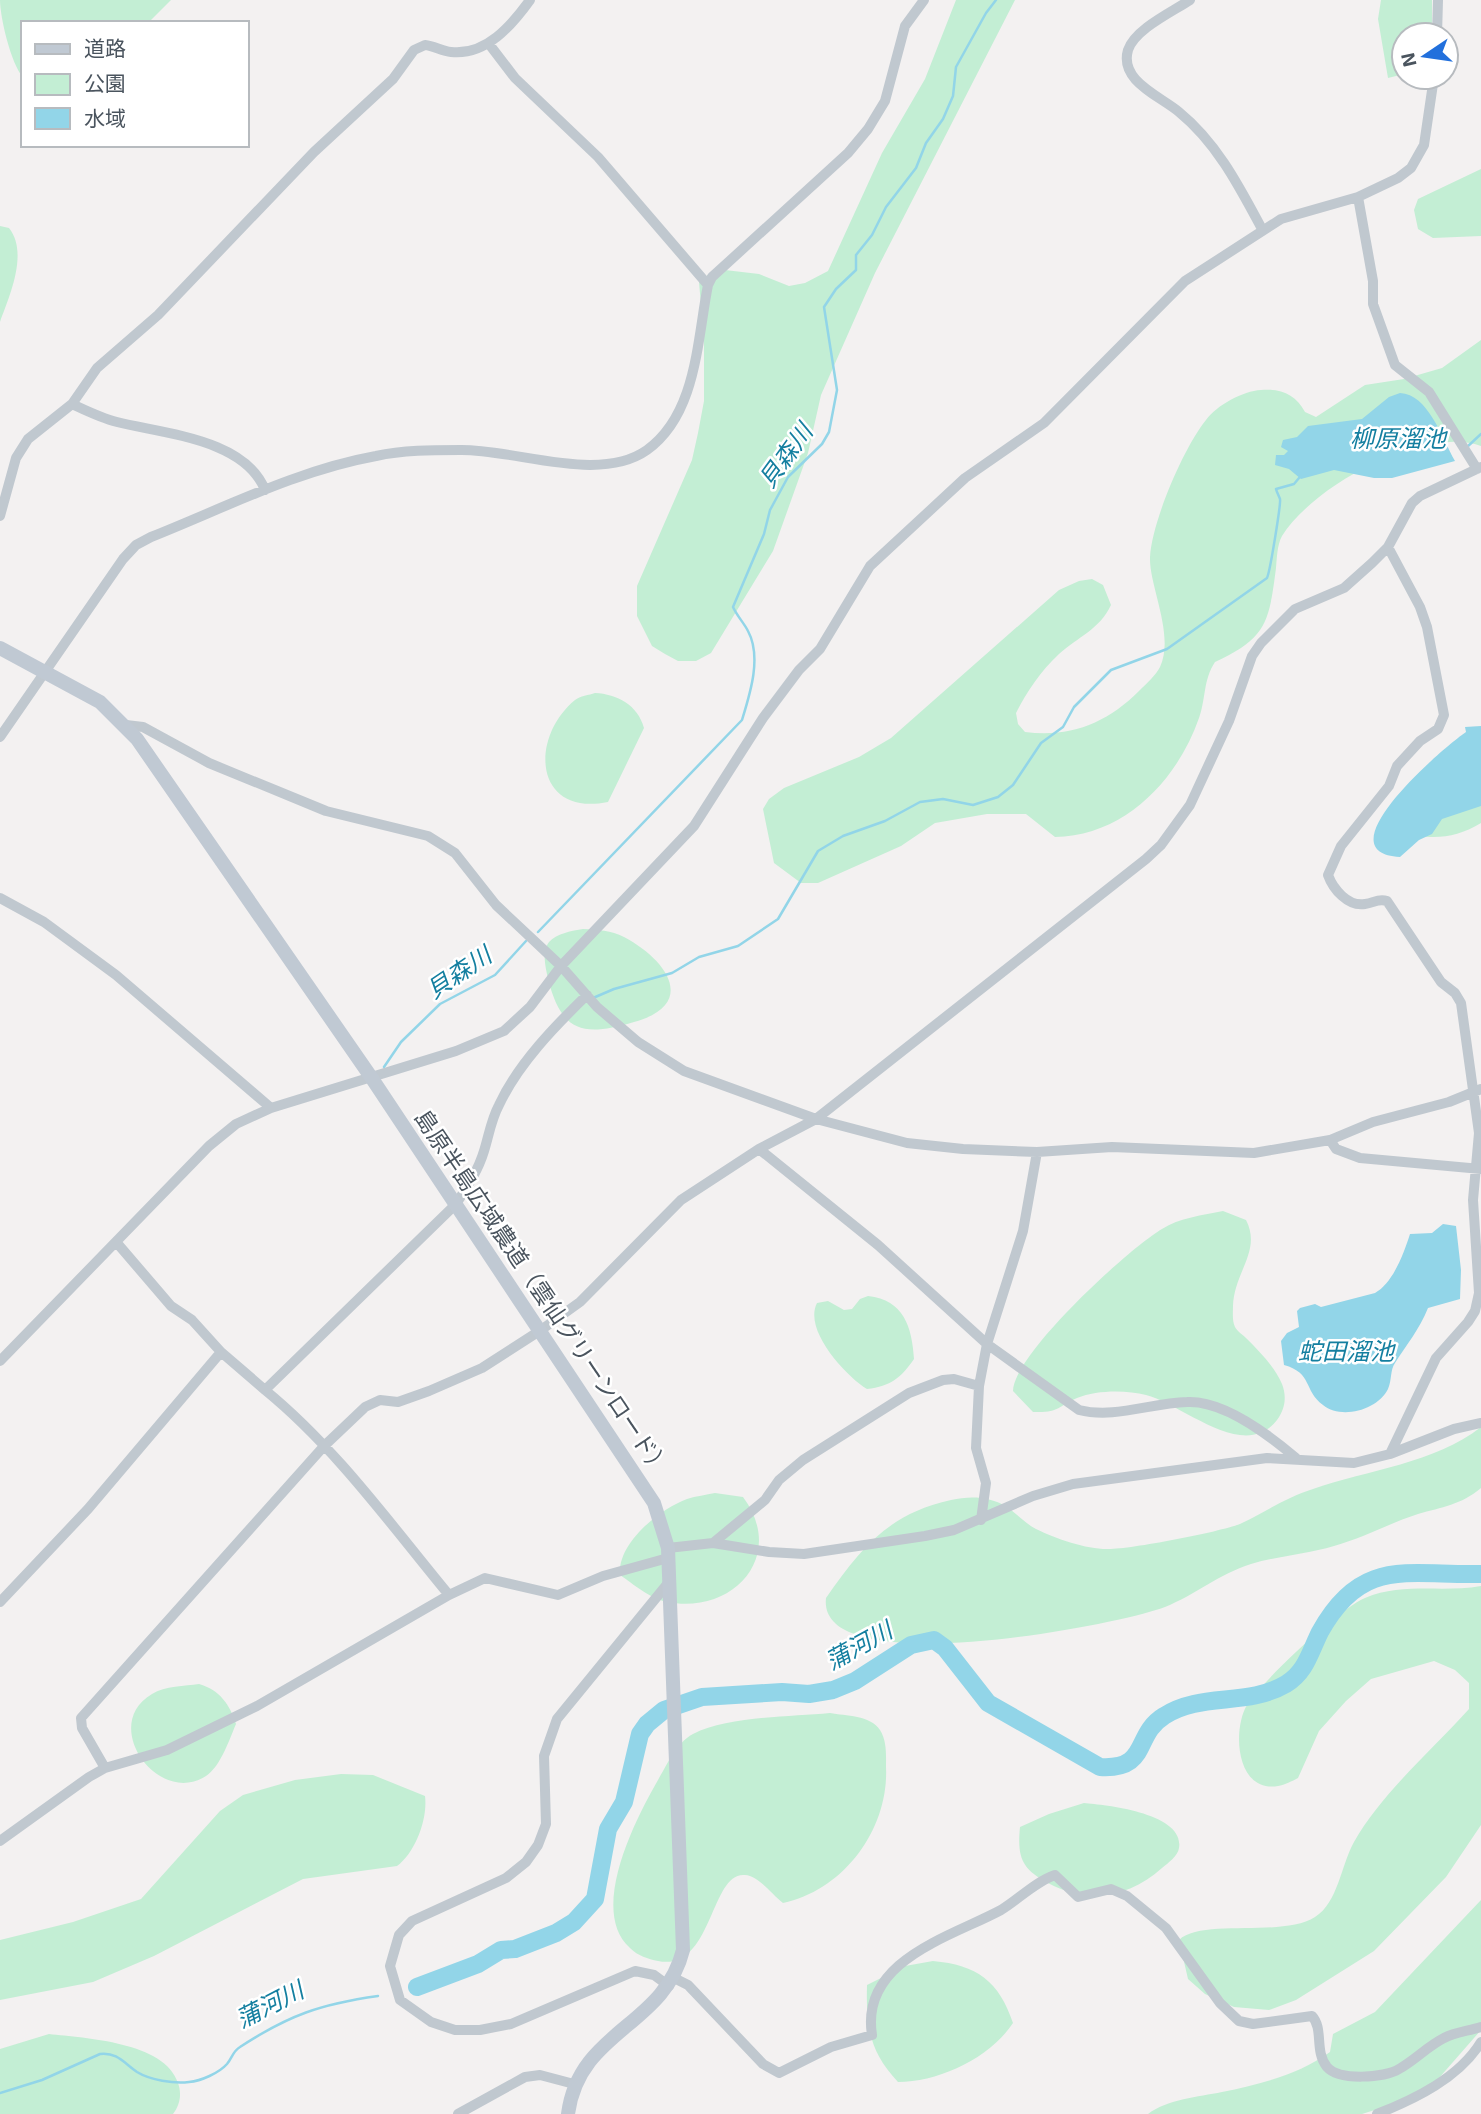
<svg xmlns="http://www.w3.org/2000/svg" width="1481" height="2114" font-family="'Exo 2','Noto Sans JP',sans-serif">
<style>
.green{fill:#c3eed4}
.water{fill:#92d5e8}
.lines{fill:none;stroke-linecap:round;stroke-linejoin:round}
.stream{stroke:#92d5e8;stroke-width:2.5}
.river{stroke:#92d5e8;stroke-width:18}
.street{stroke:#c0c8cf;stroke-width:10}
.secondary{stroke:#c0c9d3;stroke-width:14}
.labels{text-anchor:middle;stroke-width:5;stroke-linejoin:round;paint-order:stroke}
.street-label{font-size:23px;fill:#4a545e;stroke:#fff}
.water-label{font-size:24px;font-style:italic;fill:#147fa0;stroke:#fff}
</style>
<rect width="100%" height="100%" fill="#f3f1f1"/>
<path class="green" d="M0,0H171L148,23H23V77C11,64 0,17 0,0Z
M956,0H1015L875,273L821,395L808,453L773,551L711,653L696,661H678L665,654L652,646L637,616V586L692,460L698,433L704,401V340L699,282L710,273L725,270L759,274L789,286L805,283L828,271L882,153L925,79Z
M1381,0H1432V35H1404V74L1388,78L1378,19Z
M1481,169V236L1433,238L1418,229L1414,210L1418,199Z
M0,226L9,228C29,253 9,297 0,322Z
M1481,340V446C1423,425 1313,486 1282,536C1277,545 1277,558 1276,568C1269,622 1267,638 1215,662C1203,680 1206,699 1199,718C1177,781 1124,836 1055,837L1026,814H987L935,823L901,846L818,883H801L774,863L763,809L769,799L784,788L859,757L891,738L1059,590L1079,581L1092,579L1103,585L1111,605C1100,629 1078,637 1059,654C1040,672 1028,690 1016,713L1018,724L1025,732C1070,738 1107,723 1139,691C1146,684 1156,675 1160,667C1175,635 1149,586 1150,557C1152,521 1184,447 1206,420C1217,405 1243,391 1261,390C1281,388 1296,395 1305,412L1316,417L1365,385L1404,379L1442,368Z
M595,693C617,694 638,705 644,728L608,802C534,817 529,738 575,700C580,696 589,695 595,693Z
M1481,742V823C1459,836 1442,839 1417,836Z
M583,929C598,930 611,930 624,937C666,959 699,1004 634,1022C583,1037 562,1033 548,979C546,968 541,952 549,942C557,933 572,931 583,929Z
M1223,1211L1246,1220C1262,1251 1234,1272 1233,1306C1233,1312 1232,1321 1235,1327C1237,1331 1243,1335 1246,1338C1259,1351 1275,1367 1282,1384C1287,1397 1285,1409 1277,1420C1244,1463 1181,1403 1146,1395C1126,1390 1097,1390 1077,1398C1056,1407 1060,1413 1033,1412L1013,1391C1013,1355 1128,1249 1162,1229C1179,1218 1203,1215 1223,1211Z
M868,1296C904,1300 912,1327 914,1359C901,1378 891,1386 867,1389C846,1376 803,1330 817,1303L828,1301L844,1310L852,1309L860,1299Z
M1481,1427V1488C1461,1505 1442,1507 1418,1514C1390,1523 1363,1538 1334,1546C1307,1554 1278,1556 1251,1564C1219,1574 1195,1595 1165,1607C1119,1625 816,1684 826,1598C861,1548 888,1514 951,1500C970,1496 989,1496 1007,1507C1017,1514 1026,1524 1036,1529C1056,1539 1086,1549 1107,1549C1127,1550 1226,1531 1242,1523C1267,1511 1287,1497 1313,1489C1368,1470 1435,1463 1481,1427Z
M715,1493L743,1497C787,1556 733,1615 667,1602C651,1599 633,1584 620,1575C617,1543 660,1509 687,1499C696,1496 706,1495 715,1493Z
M1481,1586V1825L1446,1877L1374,1951L1296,2000L1269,2010L1234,2007L1205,1994L1188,1979L1179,1940C1202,1918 1282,1938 1315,1917C1338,1903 1341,1865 1354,1842C1381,1794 1432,1750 1469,1709V1683L1455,1670L1434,1661L1371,1679L1346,1701L1319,1731L1298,1778C1292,1781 1285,1785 1278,1786C1236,1793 1232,1730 1247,1705C1262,1681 1340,1608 1365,1598C1403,1582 1442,1593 1481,1586Z
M199,1684C220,1690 230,1705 236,1724C229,1740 221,1766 206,1776C158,1807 99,1725 152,1694C165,1686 185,1686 199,1684Z
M830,1713C846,1716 870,1715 880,1730C887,1741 886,1755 886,1767C889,1829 844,1890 783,1903C772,1895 759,1876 745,1875C710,1871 713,1972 658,1961C648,1959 638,1956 630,1948C588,1911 636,1818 658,1780C667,1765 676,1743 693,1734C728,1716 790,1717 830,1713Z
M341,1774L373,1775L425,1796C428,1819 415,1853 397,1866L303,1879L154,1956L93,1982L0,2000V1940L73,1922L141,1899L220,1811L243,1795L295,1780Z
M1084,1803C1106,1805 1185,1813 1179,1848C1178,1856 1168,1863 1162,1868C1130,1897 1088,1905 1048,1883C1022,1869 1017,1858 1020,1827L1049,1814Z
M1481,1900V2030L1432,2086L1413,2098L1362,2114H1148C1168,2099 1198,2097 1222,2092C1260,2084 1298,2075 1330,2052L1333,2034L1375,2012Z
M933,1961C977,1965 999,1981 1013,2023C990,2058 939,2082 898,2082C869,2051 866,2026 867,1985L905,1966Z
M49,2034C85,2038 165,2042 178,2083C182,2094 180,2105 173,2114H0V2049Z"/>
<path class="water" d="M1400,393C1428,394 1442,438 1455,461L1392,478H1374L1334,470L1301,479L1289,469L1275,465L1276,455H1284L1288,451L1281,447L1283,440L1297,437L1308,426L1362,419L1389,397Z
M1481,726V806L1442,819L1432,834L1419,840L1400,857C1320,853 1445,746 1466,732L1465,727Z
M1443,1224L1456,1226L1461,1270L1460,1299L1428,1308C1419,1330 1407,1344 1395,1363C1390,1370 1392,1380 1388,1389C1378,1410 1341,1420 1323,1405C1303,1390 1313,1373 1284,1365L1281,1341L1287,1333L1299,1327L1297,1311L1300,1308L1315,1304L1321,1307L1375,1293C1393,1283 1404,1253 1410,1234L1432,1233Z"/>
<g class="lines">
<path class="stream" d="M1467,447L1481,434
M538,932L742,720C750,694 762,657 748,631C744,623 737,616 733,607L764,534L770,510L788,477L822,444L829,432L837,390L824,307L836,289L856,270V255L872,235L886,207L916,168L926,143L943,119L953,96L956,67L986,13L996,0
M593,998L614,989L672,973L699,957L738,946L778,919L818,851L843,836L885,821L920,802L943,799L973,805L998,797L1013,785L1041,743L1063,727L1074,707L1111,670L1167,649L1267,578C1270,572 1281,504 1280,499C1279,496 1277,493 1276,489L1294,484L1299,478
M384,1067L401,1042L440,1004L495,975L526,941
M0,2093L42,2080L100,2054C117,2052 124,2063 137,2072C150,2080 174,2084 189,2082C201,2081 219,2073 227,2064C232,2058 233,2051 240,2047C289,2015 321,2004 378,1996"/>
<path class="river" d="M417,1987L478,1964L501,1950L515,1949L556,1933L574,1922L595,1899L608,1829L624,1802L640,1734L647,1724L664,1710L702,1697L782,1692L809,1694L833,1690L855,1681L911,1645L934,1640L945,1648L988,1703L1100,1767C1150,1770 1133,1735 1164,1716C1201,1692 1247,1707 1286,1684C1306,1672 1310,1652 1320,1632C1362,1556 1408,1576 1481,1574"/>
<path class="street" d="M1190,0C1172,12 1135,29 1128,50C1119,81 1160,96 1179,112C1217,143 1239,186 1262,229
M1437,35L1438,0
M489,44L515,78L598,157L708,285
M1358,197L1373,281V304L1395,365L1429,392L1477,469
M72,404C87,411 101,418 117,422C165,434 245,439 265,490
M0,516L16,458L28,439L72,404L97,368L158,315L314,152L393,79L414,50L425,45C434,46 442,51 451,52C486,56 512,25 530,0
M1388,547L1420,607L1427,627L1444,715L1438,729L1420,741L1397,766L1389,786L1341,846L1328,875C1333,889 1348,907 1365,904C1374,903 1378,898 1387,901L1441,982L1455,993L1461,1003L1479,1133L1473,1200L1479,1293L1475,1311L1468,1322L1436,1358L1390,1454
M126,725L143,727L209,763L326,811L428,836L455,853L496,905L561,966L597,1007L638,1042L684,1071L816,1119L907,1143L963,1149L1037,1152L1112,1147L1254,1153L1330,1140L1373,1122L1449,1102L1481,1089
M0,737L123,559L136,545L151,537C224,508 298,470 376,456C403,450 432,450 460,450C516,449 599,484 647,450C697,414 697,340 708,285L712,277L848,153L868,129L885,101L905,26L924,0
M0,898L44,922L116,975L271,1108
M1330,1140L1336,1149L1360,1158L1481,1169
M759,1149L878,1245L987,1344L1079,1410C1115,1419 1150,1403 1187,1402C1224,1400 1269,1435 1296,1458
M117,1243L171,1306L192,1320L221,1352
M0,1361L209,1146L236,1124L271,1108L456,1051L504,1031L530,1007L561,966L694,826L763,718L799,670L820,649L870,566L965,478L1044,423L1185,281L1281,219L1358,197L1398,178L1411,168L1424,145L1434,77
M265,1390C336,1448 391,1525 449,1595
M981,1520L986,1483L976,1448L979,1386L987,1344L1023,1231L1037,1152
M713,1543L765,1500L779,1480L803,1460L909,1393L943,1380L954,1379L979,1386
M668,1548L713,1543L769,1552L804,1554L925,1536L954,1530L1033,1496L1073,1484L1267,1458L1354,1463L1390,1454L1454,1429L1481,1423
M669,1582L557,1719L544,1756L546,1824L538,1845L526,1862L506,1878L412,1921L399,1935L390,1966L400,2000L431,2022L455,2030H480L511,2024L635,1971L654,1975L669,1986
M0,1602L88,1509L221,1352L265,1390L456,1204C467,1187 478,1171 484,1151C489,1135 491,1120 499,1105C518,1064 555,1026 587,995
M105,1768L82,1728L81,1718L325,1445L365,1407L380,1400L398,1402L429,1391L482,1368L541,1330L580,1302L681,1200L759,1149L816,1119L1146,859L1161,845L1190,805L1229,721L1252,656L1261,643L1295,609L1344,588L1372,563L1388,547L1412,503L1420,496L1481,467
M0,1841L89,1777L105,1768L167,1750L257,1706L449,1595L485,1578L558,1595L603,1576L668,1558
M674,1978L688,1985L763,2064L779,2073L831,2047L872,2035C860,1960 951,1937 1001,1910C1019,1899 1035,1882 1055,1875L1078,1897L1111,1889L1127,1896L1166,1928L1220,2003L1239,2021L1253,2024L1312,2016C1324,2029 1314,2051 1327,2067C1339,2081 1384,2078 1399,2069C1415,2060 1428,2046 1444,2038C1455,2032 1469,2031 1481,2027
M458,2114L525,2077L540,2075L574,2084
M1377,2114C1415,2099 1459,2078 1481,2042"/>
<path class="secondary" d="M0,648L100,702L137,739L371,1077L654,1503L668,1548L683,1950C664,2027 579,2030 568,2114"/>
</g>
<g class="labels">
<g class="street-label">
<text transform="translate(542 1293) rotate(56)" y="8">島原半島広域農道（雲仙グリーンロード）</text>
</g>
<g class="water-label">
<text x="1398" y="447">柳原溜池</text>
<text transform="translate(786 456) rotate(-54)" y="8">貝森川</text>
<text transform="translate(459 973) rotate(-34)" y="8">貝森川</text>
<text x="1346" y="1360">蛇田溜池</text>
<text transform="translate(859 1646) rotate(-29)" y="8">蒲河川</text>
<text transform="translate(270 2005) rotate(-27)" y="8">蒲河川</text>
</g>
</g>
<rect x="21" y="21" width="228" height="126" fill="#ffffff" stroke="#b7bbbf" stroke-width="2"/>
<rect x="35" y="44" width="35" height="10" fill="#c0c9d3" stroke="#b7bbbf" stroke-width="2"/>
<text x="84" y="56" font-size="21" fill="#4a545e">道路</text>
<rect x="35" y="74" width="35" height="21" fill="#c3eed4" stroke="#b7bbbf" stroke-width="2"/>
<text x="84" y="91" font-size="21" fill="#4a545e">公園</text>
<rect x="35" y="108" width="35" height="21" fill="#92d5e8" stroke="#b7bbbf" stroke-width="2"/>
<text x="84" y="126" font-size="21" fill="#4a545e">水域</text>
<g transform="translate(1425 56) rotate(257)"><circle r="33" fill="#ffffff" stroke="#b7bbbf" stroke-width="2"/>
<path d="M0-5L12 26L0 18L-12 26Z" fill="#2270dc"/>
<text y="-10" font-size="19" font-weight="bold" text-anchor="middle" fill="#4a545e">N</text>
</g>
</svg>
